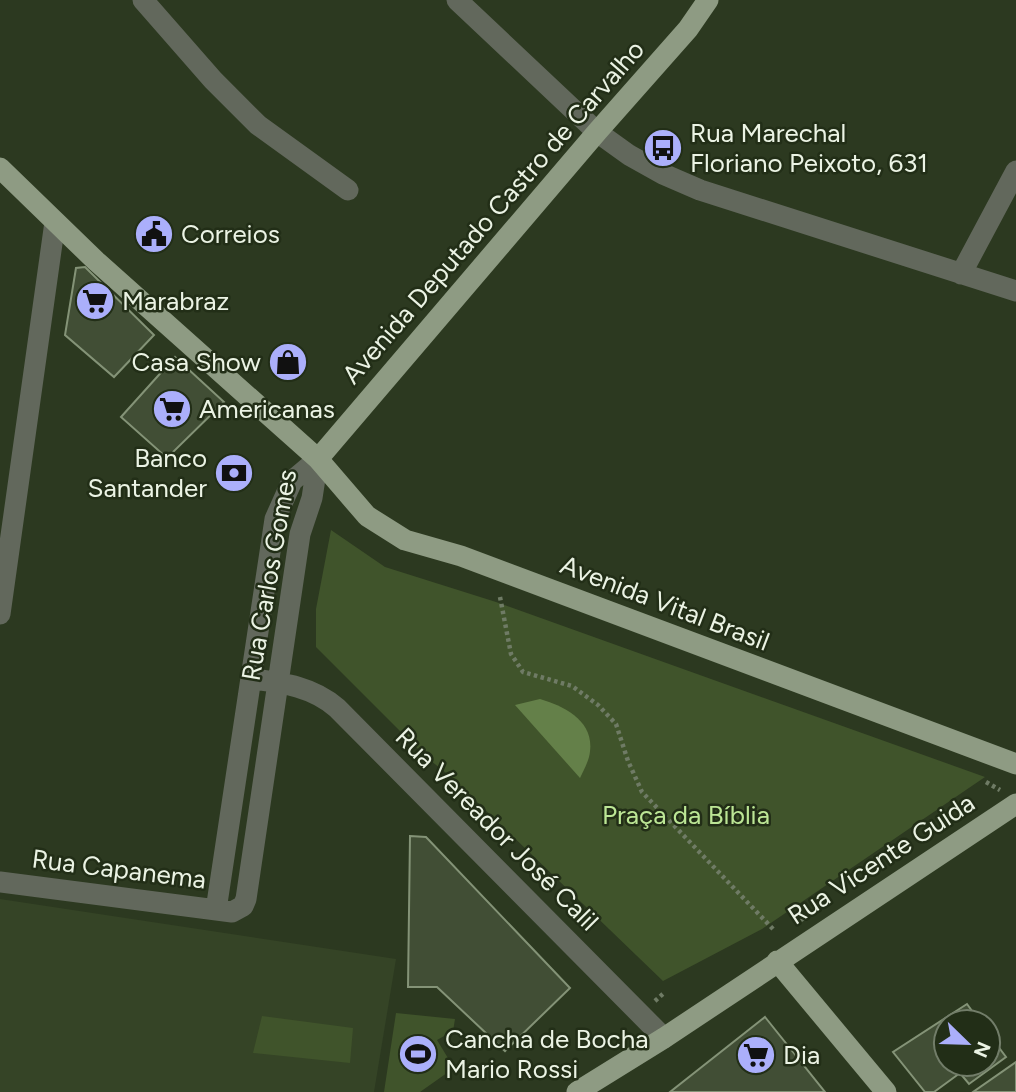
<svg xmlns="http://www.w3.org/2000/svg" width="1016" height="1092" font-family="Figtree,sans-serif">
<style>
.built{fill:#354426}
.green{fill:#40542b}
.water{fill:#648049}
.building{fill:#414e35;stroke:#849377;stroke-width:2}
.lines{fill:none;stroke-linecap:round;stroke-linejoin:round}
.path{stroke:#6f7b65;stroke-width:4.5;stroke-dasharray:3.5 3.5;stroke-linecap:butt}
.minor{stroke:#62685c;stroke-width:21}
.major{stroke:#8e9b83;stroke-width:21}
.labels{text-anchor:middle;stroke-width:5;stroke-linejoin:round;paint-order:stroke}
.poi-label{font-size:26px;fill:#ebf3e4;stroke:#222e17;text-anchor:start}
.street-label{font-size:26px;fill:#ebf3e4;stroke:#222e17}
.park-label{font-size:26px;fill:#bce695;stroke:#222e17}
</style>
<rect width="100%" height="100%" fill="#2c3920"/>
<path class="built" d="M0,899L396,959L374,1092H0Z"/>
<path class="green" d="M331,530L385,567L496,602L985,777L762,929L663,981L451,777L425,756L316,647V609Z
M396,1013L455,1019L453,1031L437,1040L454,1068L420,1092H384Z
M262,1016L353,1028L350,1063L253,1053Z"/>
<path class="water" d="M540,699C567,707 597,723 589,757C587,764 583,772 580,778L515,705Z"/>
<path class="building" d="M85,267L154,335L114,377L65,335L76,268Z
M175,357L224,402L167,458L121,417Z
M410,836L426,837L570,988L505,1051L437,987H408Z
M967,1004L980,1022H946V1064H988V1033L1006,1057L969,1084L960,1073L934,1092H925L893,1052Z
M765,1017L825,1092H670Z
M1016,1062V1092H973Z"/>
<g class="lines">
<path class="path" d="M500,597L511,654L523,672L572,686L598,705L616,724L628,761L642,792L773,929
M986,782L1000,790
M798,912L804,921
M655,1001L665,992"/>
<path class="minor" d="M143,0L213,80L258,125L348,190
M457,0L597,132L629,155L663,174L700,190L1016,291
M961,274L1016,171
M0,614L55,222
M253,679C284,683 313,687 337,708L664,1038
M0,882L232,912L243,906L246,899L300,534L312,498L318,459
M216,910L275,519L292,481L318,459"/>
<path class="major" d="M0,168L96,261L318,459L367,516L405,540L461,556L1016,764
M318,459L597,132L688,29L708,0
M777,961L886,1092
M577,1092L664,1038L1016,804"/>
</g>
<defs>
<g id="bus-disc" transform="scale(2.0125)"><circle r="9.5" fill="#abaffb" stroke="#222e17"/><path d="M-5-6H5V4H4V6H2V4H-2V6H-4V4H-5ZM-3.5-4V0h7V-4ZM-3.5 1.2v1.5H-2V1.2ZM2 1.2v1.5H3.5V1.2Z" fill="#111"/></g>
<g id="civic-disc" transform="scale(2.0125)"><circle r="9.5" fill="#abaffb" stroke="#222e17"/><path d="M-.6-6.5H3V-4.5H.6V-3L4-1V1h2V6H-6V1h2V-1L-.6-3ZM-1.2 2.5V6h2.4V2.5Z" fill="#111"/></g>
<g id="supermarket-disc" transform="scale(2.0125)"><circle r="9.5" fill="#abaffb" stroke="#222e17"/><path d="M-6-5.5h2.5l.6 2H6L4.5 2H-2.5L-4.4-4H-6ZM-1.5 3.2a1.3 1.3 0 1 0 .1 0ZM3 3.2a1.3 1.3 0 1 0 .1 0Z" fill="#111"/></g>
<g id="shop-disc" transform="scale(2.0125)"><circle r="9.5" fill="#abaffb" stroke="#222e17"/><path d="M-5-2.5h2.3a2.7 3.5 0 0 1 5.4 0H5L5.5 6h-11ZM-1.5-2.5h3a1.5 2.3 0 0 0-3 0Z" fill="#111"/></g>
<g id="bank-disc" transform="scale(2.0125)"><circle r="9.5" fill="#abaffb" stroke="#222e17"/><path d="M-6-4H6V4H-6ZM0-2.3a2.3 2.3 0 1 0 0 4.6a2.3 2.3 0 1 0 0-4.6Z" fill="#111"/></g>
<g id="stadium-disc" transform="scale(2.0125)"><circle r="9.5" fill="#abaffb" stroke="#222e17"/><path d="M0-5a6.5 5 0 1 0 0 10a6.5 5 0 1 0 0-10ZM-3.5-1.8h7v3.6h-7Z" fill="#111"/></g>
</defs>
<g fill-rule="evenodd">
<use href="#bus-disc" x="663" y="148"/>
<use href="#civic-disc" x="154" y="234"/>
<use href="#supermarket-disc" x="95" y="301"/>
<use href="#shop-disc" x="288" y="362"/>
<use href="#supermarket-disc" x="172" y="409"/>
<use href="#bank-disc" x="234" y="473"/>
<use href="#stadium-disc" x="418" y="1054"/>
<use href="#supermarket-disc" x="756" y="1055"/>
</g>
<g class="labels">
<g class="poi-label">
<text x="690" y="142">Rua Marechal<tspan x="690" dy="30">Floriano Peixoto, 631</tspan></text>
<text x="181" y="243">Correios</text>
<text x="122" y="310">Marabraz</text>
<text x="261" y="371" text-anchor="end">Casa Show</text>
<text x="199" y="418">Americanas</text>
<text x="207" y="467" text-anchor="end">Banco<tspan x="207" dy="30">Santander</tspan></text>
<text x="445" y="1048">Cancha de Bocha<tspan x="445" dy="30">Mario Rossi</tspan></text>
<text x="783" y="1064">Dia</text>
</g>
<g class="street-label">
<text transform="translate(493 212) rotate(-49)" y="9">Avenida Deputado Castro de Carvalho</text>
<text transform="translate(269 575) rotate(-80)" y="9">Rua Carlos Gomes</text>
<text transform="translate(665 603) rotate(21)" y="9">Avenida Vital Brasil</text>
<text transform="translate(497 829) rotate(45)" y="9">Rua Vereador José Calil</text>
<text transform="translate(881 859) rotate(-33)" y="9">Rua Vicente Guida</text>
<text transform="translate(119 869) rotate(7)" y="9">Rua Capanema</text>
</g>
<g class="park-label">
<text x="686" y="824">Praça da Bíblia</text>
</g>
</g>
<g transform="translate(967 1043) rotate(113)"><circle r="33" fill="#222e17" stroke="#727d69" stroke-width="2"/>
<path d="M0-5L12 26L0 18L-12 26Z" fill="#abaffb"/>
<text y="-10" font-size="19" font-weight="bold" text-anchor="middle" fill="#ebf3e4">N</text>
</g>
</svg>
